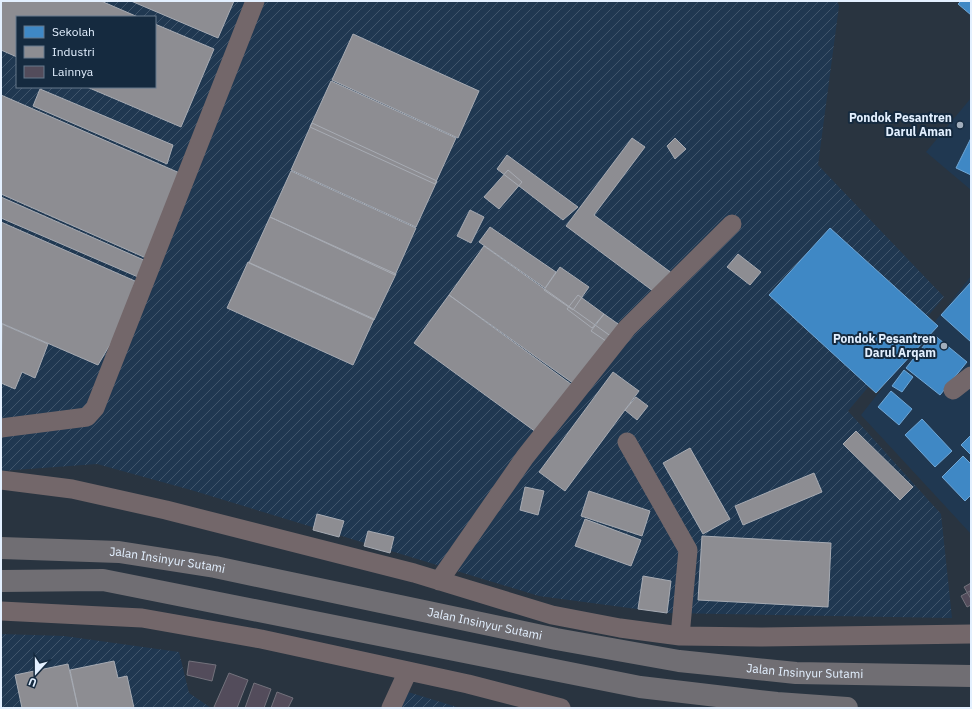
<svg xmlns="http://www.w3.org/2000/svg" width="972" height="709" font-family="'IBM Plex Sans',sans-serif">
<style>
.built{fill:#203851}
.industrial{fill:url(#industrial-furrows);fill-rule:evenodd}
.schools{fill:#3f88c5;stroke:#70a7d6}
.industry{fill:#8d8d92;stroke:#a7abb3}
.building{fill:#534c5b;stroke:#73727c}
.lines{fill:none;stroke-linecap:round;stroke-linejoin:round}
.minor{stroke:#73676a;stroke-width:19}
.highway{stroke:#706e73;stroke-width:22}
.poi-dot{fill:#a2aebc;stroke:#152a3f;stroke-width:1.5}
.labels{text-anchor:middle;stroke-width:4;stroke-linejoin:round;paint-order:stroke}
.poi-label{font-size:12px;font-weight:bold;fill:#e3f0ff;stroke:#152a3f;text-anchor:end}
.street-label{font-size:12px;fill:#e3f0ff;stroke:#152a3f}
</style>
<defs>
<pattern id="industrial-furrows" width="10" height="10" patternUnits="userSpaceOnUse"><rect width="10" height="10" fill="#203851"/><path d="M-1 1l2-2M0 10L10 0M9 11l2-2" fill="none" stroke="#40556b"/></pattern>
</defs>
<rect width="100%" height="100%" fill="#293440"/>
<path class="built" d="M971,98V190L926,152Z
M971,276V534L861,415Z"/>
<path class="industrial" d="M1,1H837L839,6L818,165L944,297L848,411L941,514L952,618L667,613L539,596L191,490L97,464L1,471ZM17,17H155V87H17Z
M1,634L64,636L179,652L189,693L211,708H1Z
M395,688L460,708H384Z"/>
<path class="schools" d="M961,1H971V15L958,4Z
M971,138V175L956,168Z
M830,228L938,326L876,393L769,295Z
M971,282V342L941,315Z
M933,334L967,362L940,395L906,368Z
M904,370L913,377L902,392L892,386Z
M891,391L912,409L899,425L878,407Z
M922,419L952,451L935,467L905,435Z
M971,435V455L961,445Z
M963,456L971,464V495L965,501L942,477Z"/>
<path class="industry" d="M1,1H101L138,17H17V57L1,50Z
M131,1H234L218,38Z
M155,24L214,49L181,127L87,87H155Z
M353,34L479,91L458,138L332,80Z
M331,81L456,138L435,184L310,127Z
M40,89L173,145L167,164L33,106Z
M1,95L182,174L146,258L1,194Z
M312,123L437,181L416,227L291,170Z
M632,138L645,147L594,215L673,274L657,294L566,226Z
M675,138L686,149L675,159L667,146Z
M507,155L578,207L563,220L497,169Z
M508,170L522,182L499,209L484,197Z
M291,171L416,228L395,275L270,217Z
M1,197L146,261L138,277L1,218Z
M470,210L484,217L471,243L457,236Z
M270,217L396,274L374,320L249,263Z
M1,222L135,281L121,326L98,365L1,323Z
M490,227L556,272L545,288L479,242Z
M484,246L612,337L577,386L449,295Z
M738,254L761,272L750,285L727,267Z
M248,262L374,319L353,365L227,308Z
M560,267L589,287L573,310L544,290Z
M449,295L575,387L540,435L414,343Z
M578,295L604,314L592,328L567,309Z
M604,314L621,326L609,343L591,331Z
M2,324L48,344L35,378L22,372L15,389L1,383Z
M613,372L639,391L565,491L539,472Z
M636,397L648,406L637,420L625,410Z
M856,431L913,487L900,500L843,444Z
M690,448L730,519L703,534L663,463Z
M814,473L822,492L743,525L735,506Z
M525,487L544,491L538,515L520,510Z
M589,491L650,511L642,536L581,516Z
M317,514L344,521L339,537L313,530Z
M585,519L641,540L631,566L575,546Z
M368,531L394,537L390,553L364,546Z
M702,536L831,543L828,607L698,600Z
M643,576L671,581L667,613L638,609Z
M114,661L118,678L127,676L134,708H78L70,670Z
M68,664L78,708H22L15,675Z"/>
<path class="building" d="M971,583V599L964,587Z
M970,591L971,605L967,607L961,596Z
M189,661L216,665L212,681L187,675Z
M229,673L248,680L237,708H218L214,707Z
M254,683L271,689L264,708H245Z
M277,692L293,698L288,708H271Z"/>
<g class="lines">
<path class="minor" d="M953,390L971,376
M1,428L87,417L95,408L255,1
M627,442L688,550L680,636
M1,480L72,489L166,510L414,573L552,615L620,628L680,636L761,637L971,634
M439,581L525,457L627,328L732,224
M1,611L142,618L261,639L468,684L561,708
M391,708L408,671"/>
<g class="highway">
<path id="s1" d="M1,548L119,552L215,567L556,639L679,661L796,673L971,676"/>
<path d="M1,581L103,580L640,687L777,703L847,708"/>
</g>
</g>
<g class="poi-dot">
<circle cx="960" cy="125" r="4"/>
<circle cx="944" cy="346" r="4"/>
</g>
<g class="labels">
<g class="poi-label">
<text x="952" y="122">Pondok Pesantren<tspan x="952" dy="14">Darul Aman</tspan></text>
<text x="936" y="343">Pondok Pesantren<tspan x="936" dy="14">Darul Arqam</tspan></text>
</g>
<g class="street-label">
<text dy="4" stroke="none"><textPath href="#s1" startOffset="167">Jalan Insinyur Sutami</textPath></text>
<text dy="4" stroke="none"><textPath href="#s1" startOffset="491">Jalan Insinyur Sutami</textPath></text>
<text dy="4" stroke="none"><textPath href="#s1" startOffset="815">Jalan Insinyur Sutami</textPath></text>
</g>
</g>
<rect width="972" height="709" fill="none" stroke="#e3f0ff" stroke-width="4"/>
<rect x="16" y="16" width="140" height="72" fill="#152a3f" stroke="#67798c"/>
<rect x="24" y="26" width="20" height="12" fill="#3f88c5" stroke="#67798c"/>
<text x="52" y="36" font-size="12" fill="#e3f0ff">Sekolah</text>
<rect x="24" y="46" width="20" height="12" fill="#8d8d92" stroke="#67798c"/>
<text x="52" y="56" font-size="12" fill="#e3f0ff">Industri</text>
<rect x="24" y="66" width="20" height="12" fill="#534c5b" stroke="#67798c"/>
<text x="52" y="76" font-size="12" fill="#e3f0ff">Lainnya</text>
<g transform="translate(36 673) rotate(201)" stroke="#152a3f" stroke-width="3" paint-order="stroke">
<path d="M0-3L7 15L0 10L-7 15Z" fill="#e3f0ff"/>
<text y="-6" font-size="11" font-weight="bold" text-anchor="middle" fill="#e3f0ff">U</text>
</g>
</svg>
